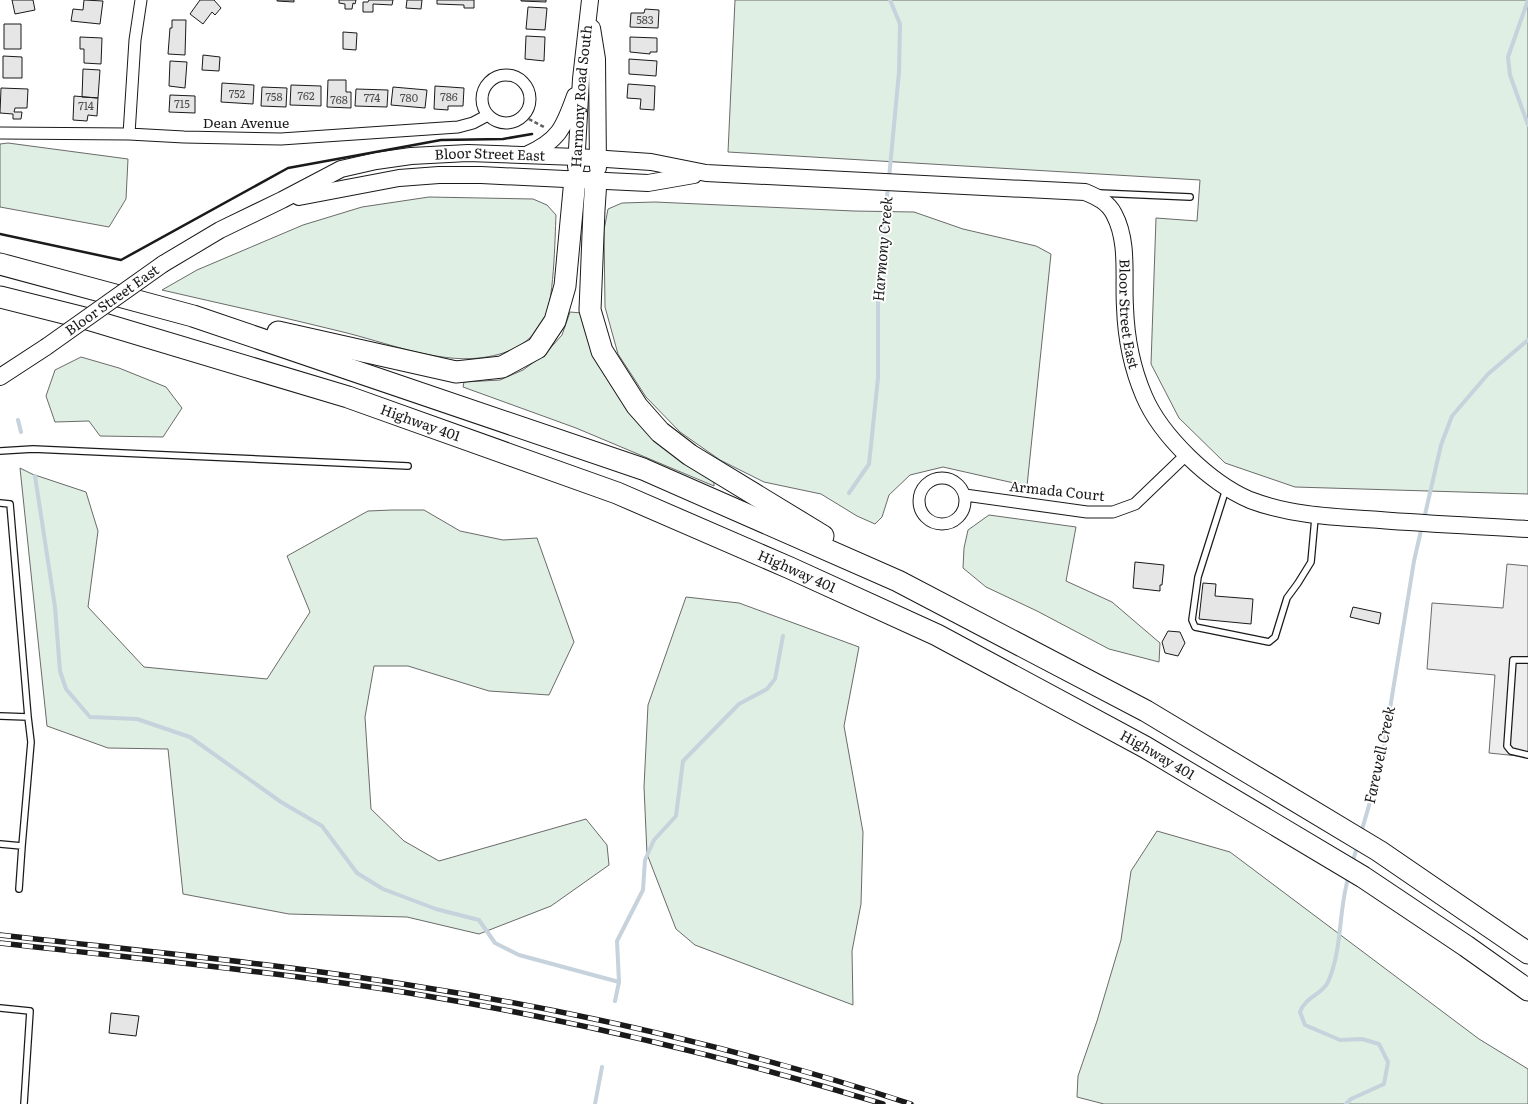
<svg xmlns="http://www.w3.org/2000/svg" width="1528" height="1104" font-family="Literata,serif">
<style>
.green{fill:#e0efe3;stroke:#6a6a6a}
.parking{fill:#ededed;stroke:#6a6a6a}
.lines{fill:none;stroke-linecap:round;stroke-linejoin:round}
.stream{stroke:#c6d2dc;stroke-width:4}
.building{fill:#e6e6e6;stroke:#1a1a1a}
.service-casing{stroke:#1a1a1a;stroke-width:8}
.minor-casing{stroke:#1a1a1a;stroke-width:13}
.secondary-casing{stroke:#1a1a1a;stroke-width:18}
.motorway-casing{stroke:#1a1a1a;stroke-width:23}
.path{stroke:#5f5f5f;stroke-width:2.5;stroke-dasharray:4 2.5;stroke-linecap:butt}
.service{stroke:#fff;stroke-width:5.5}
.minor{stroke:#fff;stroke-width:11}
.secondary{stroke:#fff;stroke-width:16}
.motorway{stroke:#fff;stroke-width:21}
.rail-casing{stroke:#1a1a1a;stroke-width:5.5}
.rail{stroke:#fff;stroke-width:4;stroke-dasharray:11;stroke-linecap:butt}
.secondary-bridge-casing{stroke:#1a1a1a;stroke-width:18;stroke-linecap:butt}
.secondary-bridge{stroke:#fff;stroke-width:16}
.wall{stroke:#1a1a1a;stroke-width:2.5}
.labels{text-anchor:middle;stroke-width:4;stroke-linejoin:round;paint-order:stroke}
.number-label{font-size:11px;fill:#4d4d4d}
.street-label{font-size:14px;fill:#1a1a1a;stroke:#fff}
.water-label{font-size:15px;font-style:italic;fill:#1a1a1a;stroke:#fff}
</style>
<rect width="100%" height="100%" fill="#fff"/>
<path class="green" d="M735,0H1528V494L1295,487L1225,463L1179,418L1151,364L1156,218L1197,221L1200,180L728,152Z
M8,143L128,159L126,199L109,227L0,207V144Z
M429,197L533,199L547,205L556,215C555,237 554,307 543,323C527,346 506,355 479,358C437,363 384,342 343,332C283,317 222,304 162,290L197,270L303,225L362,207Z
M655,202L854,211L914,212L963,229L1036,246L1051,254L1027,486L943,467L910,475L889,495L882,517L875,524L857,516L821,494L764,482L720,460L680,432L646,397L618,354L605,307L604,230L608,209L622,203Z
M570,312L582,313L606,375L633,418L666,449L714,479V486L576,428L463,387L464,382L500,380L523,370L545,354L562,335Z
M81,357L119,368L166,387L182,408L163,437L100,436L89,421L55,422L46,396L55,370Z
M20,468L32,474L86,492L98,531L88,607L144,667L267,679L310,612L287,556L368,511L392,510H424L460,531L503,540L537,538L574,642L549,695L489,691L408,666H374L365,717L371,809L404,841L439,861L586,819L607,845L609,865L551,906L479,934L407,917L289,914L183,894L168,749L108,748L47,726Z
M989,515L1076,527L1066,581L1112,602L1160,643L1159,662L1109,649L1037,611L986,587L963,568L964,548L968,530Z
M686,597L739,603L859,647L844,726L863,832L861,904L852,951L853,1005L695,945L676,929L647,854L644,787L648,705Z
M1157,831L1230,852L1479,1039L1528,1069V1104H1104L1077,1097L1078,1076L1097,1021L1121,940L1131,871Z"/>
<path class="parking" d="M1507,564L1528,566V757L1489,753L1495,675L1427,669L1432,603L1503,608Z"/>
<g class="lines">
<path class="stream" d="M1528,0L1508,57L1510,75L1528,125
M889,178L899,72L900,24L890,0
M18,420L21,432
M35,476L55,607L60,671L66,689L90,717L137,719L190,737L281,802L322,826L357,873L383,889L436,909L479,920L495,943L519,955L619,982
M849,493L869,464L878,378V281L888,187
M1424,519L1441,445L1452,416L1488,374L1528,340
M1361,833L1381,764L1414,561L1422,526
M1352,864L1357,847
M615,1001L619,982L617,941L643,890L645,860L654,840L676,816L683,761L739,704L767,689L775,679L783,636
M595,1104L602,1067
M1346,1104L1351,1099L1384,1084L1388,1062L1379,1044L1362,1039L1340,1040L1305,1025L1300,1012C1305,997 1323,994 1328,982C1343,948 1338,910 1349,875"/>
</g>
<path class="building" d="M12,0H33L35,10L15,14Z
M84,0L103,1L100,24L71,21L73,9L83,10Z
M200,0H214L221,8L215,15L212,12L203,24L190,14Z
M277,0H294V2L277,1Z
M339,0H356L355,4L353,3L352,9H345V4L339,3Z
M369,0H393L392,5L373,4V12H363V2H368Z
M407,0H422L421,9L406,8Z
M437,0H474V8H464V5L437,4Z
M521,0H546V2L521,1Z
M528,7L547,8L545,30L526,29Z
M645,9L659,10L658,28L630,27L631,13H644Z
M172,20H186L185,55L168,54L170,28H172Z
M4,24H21V49H4Z
M343,32L357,33L356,50L343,49Z
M526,36L545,37L544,61L525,59Z
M80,37L102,38L101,64L84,63V49H80Z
M630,37L657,38V52H650V54L630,52Z
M203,55L220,57L219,71L202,70Z
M3,56L22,57V78H3Z
M629,59L657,61L656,76L629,74Z
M170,61L187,62L185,88L169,86Z
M83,69L100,70L98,98L82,97Z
M328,80H346V92H351V108L327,107Z
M222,83L254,85L253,104L221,102Z
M628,84L655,86L654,110L640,109L641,99L627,98Z
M291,85L321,86V106L290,105Z
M435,86L464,88L463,106H448V110L434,109Z
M262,87L287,88L286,107L261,106Z
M393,87L427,90L425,108L391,105Z
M1,88L28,89L27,108H15L14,112H22L21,119H13V114L0,113Z
M356,89L388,90L387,107L355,106Z
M170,95L195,96V113L169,112Z
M74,96L98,98L97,116L88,115L87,121L73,120Z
M1135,562L1164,565L1162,585H1160V591L1133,588Z
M1203,583L1216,584L1215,596L1253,599L1251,624L1199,619Z
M1353,607L1381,613L1379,624L1350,617Z
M1168,631L1180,632L1185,643L1178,656L1165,653L1162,642Z
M111,1013L139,1016L136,1036L109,1033Z"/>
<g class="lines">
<g class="service-casing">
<path id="service" d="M1099,193L1190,197
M0,451L33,449L408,466
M1226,489L1198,577L1192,620L1195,627L1269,642L1275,637L1287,598L1298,583L1311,562L1315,518
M0,503L10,504L28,717
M1528,660H1513L1507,746L1511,751L1528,755
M0,716L28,717L31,742L22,846L0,844
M19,889L22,846
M0,1008L30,1011L24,1104"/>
</g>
<g class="minor-casing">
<path id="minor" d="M482 99a24 24 0 1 1 48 0a24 24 0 1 1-48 0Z
M0,133L129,134L184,137L281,139L458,127L473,123L488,115
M129,134L135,40L141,0
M919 501a23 23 0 1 1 46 0a23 23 0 1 1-46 0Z
M965,495L1087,512H1113L1135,504L1186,455"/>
</g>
<g class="secondary-casing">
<g id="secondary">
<path d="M592,28L597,59L598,168"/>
<path d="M526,155C559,141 564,127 575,96"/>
<path id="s1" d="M576,167L581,79L590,0"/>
<path d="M299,197L399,178L439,175H481L648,183L694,175"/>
<path id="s2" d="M163,264L220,230L282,200L341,169L376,161L411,156L468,153L577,157L651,162L706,173L1085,192C1097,197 1108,202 1114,214C1129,242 1123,277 1125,307C1126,338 1132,368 1144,396C1161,436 1210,483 1250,500C1292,516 1336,517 1380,520C1430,524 1479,526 1528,529"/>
<path d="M0,377L46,347"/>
</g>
</g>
<g class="motorway-casing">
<g id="motorway">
<path d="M596,180L594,210L590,310L602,351L637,406L660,432L690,455L823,536"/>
<path d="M0,264L193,316L643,469L898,581L1146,711L1379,851L1528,953"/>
<path id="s3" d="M0,297L84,318L348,397L617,493L790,568L937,635L1145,747L1363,877L1466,946L1528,990"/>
<path d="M278,332L456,372L502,367L537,348L555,321L565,286L575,179"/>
</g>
</g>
<path class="path" d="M523,116L544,127"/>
<use href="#service" class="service"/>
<use href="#minor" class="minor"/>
<use href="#secondary" class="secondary"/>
<use href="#motorway" class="motorway"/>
<g class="rail-casing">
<path id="rail" d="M0,935C141,951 282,964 421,987C587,1013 752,1052 911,1104
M0,943C141,959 282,972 421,995C578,1021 731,1058 883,1104"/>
</g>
<use href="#rail" class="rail"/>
<g class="secondary-bridge-casing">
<g id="secondary-bridge">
<path id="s4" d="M46,347L163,264"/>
</g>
</g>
<use href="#secondary-bridge" class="secondary-bridge"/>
<path class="wall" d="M0,234L121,260L288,168L441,140L503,139L532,134"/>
</g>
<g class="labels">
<g class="number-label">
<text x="645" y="24">583</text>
<text x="237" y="98">752</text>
<text x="306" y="100">762</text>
<text x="274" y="101">758</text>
<text x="449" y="101">786</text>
<text x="372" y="102">774</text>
<text x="409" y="102">780</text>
<text x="339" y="104">768</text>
<text x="182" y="108">715</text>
<text x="86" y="110">714</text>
</g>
<g class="street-label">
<text dy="5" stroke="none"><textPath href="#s1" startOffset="71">Harmony Road South</textPath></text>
<text x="246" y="128">Dean Avenue</text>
<text dy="5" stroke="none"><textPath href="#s2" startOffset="352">Bloor Street East</textPath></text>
<text dy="5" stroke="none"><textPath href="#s4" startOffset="81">Bloor Street East</textPath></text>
<text dy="5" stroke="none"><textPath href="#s2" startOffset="1088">Bloor Street East</textPath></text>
<text dy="5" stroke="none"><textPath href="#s3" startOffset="439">Highway 401</textPath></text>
<text transform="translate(1057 491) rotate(6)" y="5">Armada Court</text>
<text dy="5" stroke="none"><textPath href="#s3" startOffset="844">Highway 401</textPath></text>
<text dy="5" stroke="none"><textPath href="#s3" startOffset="1249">Highway 401</textPath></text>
</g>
<g class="water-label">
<text transform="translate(883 249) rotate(-85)" y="5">Harmony Creek</text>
<text transform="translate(1380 755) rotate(-78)" y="5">Farewell Creek</text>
</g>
</g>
</svg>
